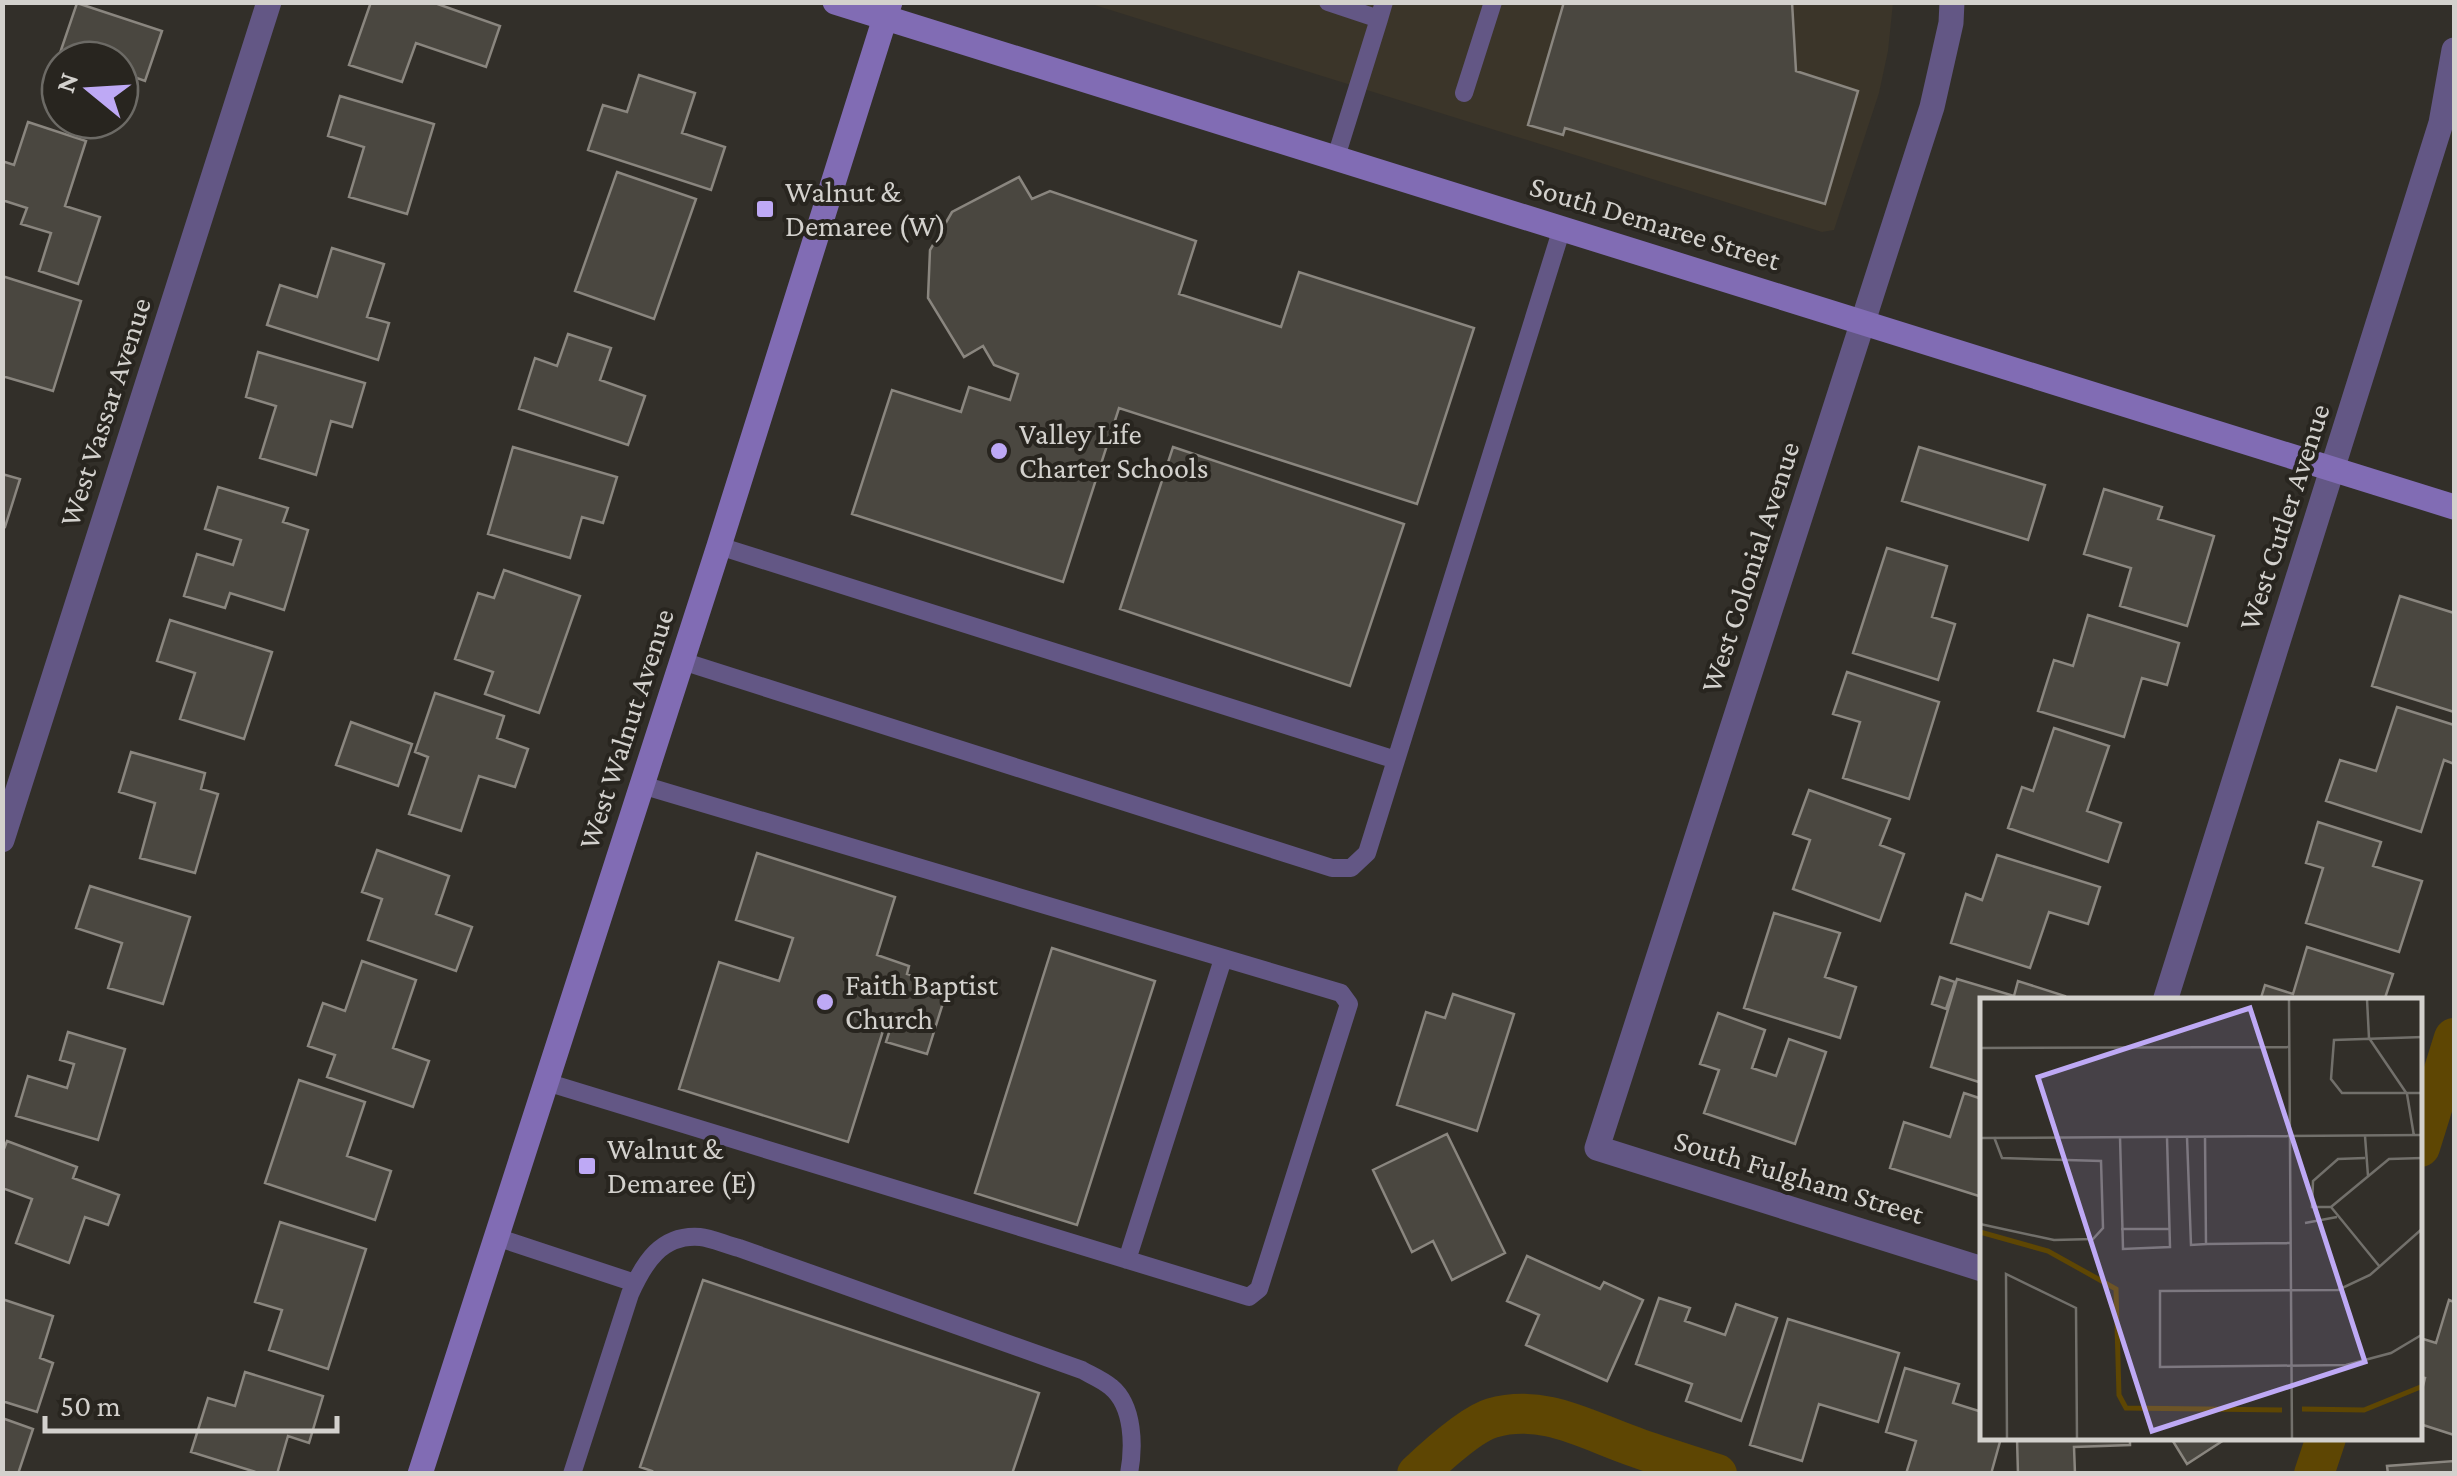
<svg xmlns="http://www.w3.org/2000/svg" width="2457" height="1476" font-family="'Crimson Pro',serif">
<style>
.built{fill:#3b3529}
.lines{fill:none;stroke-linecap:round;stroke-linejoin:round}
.canal{stroke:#5e4603;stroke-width:40}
.building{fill:#4a4740;stroke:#8a867f;stroke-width:2.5}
.lane{stroke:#635785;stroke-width:18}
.street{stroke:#635785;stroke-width:25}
.secondary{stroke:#816cb4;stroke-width:25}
.poi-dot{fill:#bea9f5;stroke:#28251f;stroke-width:4}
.labels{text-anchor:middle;stroke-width:8;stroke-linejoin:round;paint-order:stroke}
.poi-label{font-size:30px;fill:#d3d1cd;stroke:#28251f;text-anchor:start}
.street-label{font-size:30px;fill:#d3d1cd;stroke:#28251f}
.inset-river{fill:none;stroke:#5e4603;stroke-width:5}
.inset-road{fill:none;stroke:#72706b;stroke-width:2.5}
.view{fill:#bea9f5;fill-opacity:0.15;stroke:#bea9f5;stroke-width:5}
.inset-edge{fill:none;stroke:#d3d1cd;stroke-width:5}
</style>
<rect width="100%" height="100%" fill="#322f29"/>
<path class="built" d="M1088,3H1893L1888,51L1879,93L1834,230L1822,232Z"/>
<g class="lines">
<path class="canal" d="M2420,1147L2454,1038
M1417,1474C1434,1458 1471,1424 1492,1418C1544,1403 1588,1431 1635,1447C1662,1457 1690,1465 1717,1474
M2314,1474L2326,1438"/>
</g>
<path class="building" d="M371,2H432L500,26L486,67L416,43L402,82L349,65Z
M1564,2H1792L1796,71L1858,91L1825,204L1565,128L1563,135L1528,125Z
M77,3L162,31L145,81L120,72V60H60V105L44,100Z
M639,75L695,93L682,133L725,147L711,190L588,150L603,105L627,112Z
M340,96L434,124L407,214L349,197L364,147L328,136Z
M28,122L86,141L65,206L100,217L78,284L39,271L51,233L21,224L27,208L2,200V161L14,165Z
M617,172L696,199L654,319L575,291Z
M1019,177L1032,199L1050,191L1196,241L1179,294L1281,327L1299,272L1474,328L1417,504L1119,408L1063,582L852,514L892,390L961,412L969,387L1010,400L1018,374L994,365L983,346L964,357L928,298L930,250L952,212Z
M332,248L384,264L367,317L389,323L378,360L267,325L280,285L317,297Z
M2,276L81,301L53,391L2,376Z
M568,334L611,348L600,380L645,396L628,445L519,409L535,358L557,366Z
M258,352L365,383L352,427L331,421L316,475L260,458L276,406L246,397Z
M513,447L617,477L603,523L582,517L570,558L488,534Z
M1173,447L1404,524L1350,686L1120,609Z
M1919,447L2045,485L2028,540L1902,501Z
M2,474L20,479L5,527L2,526Z
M218,487L288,508L283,522L308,530L284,610L230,593L225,608L184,596L197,554L233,565L241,540L205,529Z
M2104,489L2162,507L2158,519L2214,536L2187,626L2120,606L2131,568L2084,554Z
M1887,548L1947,566L1932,617L1955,624L1938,680L1853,653Z
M504,570L580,596L539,713L485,694L493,672L455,659L478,593L494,598Z
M2400,596L2454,613V712L2372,686Z
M2088,615L2179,643L2167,685L2142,678L2124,737L2038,711L2054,660L2073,666Z
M170,620L272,652L244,739L180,719L195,673L157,661Z
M1847,672L1939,702L1909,799L1843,778L1860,722L1833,714Z
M435,693L504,716L497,738L528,749L515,787L479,776L461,831L409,814L428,757L415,752Z
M2397,707L2454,725V764L2444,760L2421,832L2326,801L2340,760L2376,771Z
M351,722L412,744L398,786L336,765Z
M2054,728L2109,746L2087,811L2121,823L2108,862L2008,828L2022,787L2033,791Z
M131,752L205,773L201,789L218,794L195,873L140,858L155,803L119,792Z
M1809,790L1890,819L1880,845L1904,854L1880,921L1793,889L1810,840L1793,834Z
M2318,822L2381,842L2373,866L2422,881L2399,952L2306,923L2323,868L2306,863Z
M377,850L449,876L436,914L472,927L456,971L368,940L382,899L362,892Z
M757,853L895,897L877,955L909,966L907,974L948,987L927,1054L886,1042L893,1020L887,1018L848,1142L679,1089L719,962L779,981L793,938L736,920Z
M1997,855L2100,887L2088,924L2049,912L2030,968L1951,943L1966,894L1982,900Z
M90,886L190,917L163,1004L108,988L122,943L76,928Z
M1774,913L1840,933L1825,977L1856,987L1840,1038L1744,1008Z
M2307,947L2393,974L2384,1001H2260L2265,985L2293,994Z
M1052,948L1155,981L1077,1225L975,1193Z
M362,961L416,980L393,1048L429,1061L413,1107L327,1077L335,1055L308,1046L323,1003L345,1011Z
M1940,977L1955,982L1946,1009L1932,1004Z
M1957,979L2014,996L2018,981L2065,996L2064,1001H1982V1083L1931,1067Z
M1453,994L1514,1014L1477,1131L1397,1105L1426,1012L1445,1018Z
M1718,1013L1765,1030L1752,1068L1776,1076L1789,1039L1826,1052L1795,1144L1704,1113L1719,1070L1700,1064Z
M68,1032L125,1049L98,1140L16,1116L28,1076L67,1088L74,1064L60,1060Z
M299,1080L365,1102L347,1156L391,1171L375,1220L265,1183Z
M1964,1093L1982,1099V1197L1890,1168L1904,1122L1950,1137Z
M1447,1134L1505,1253L1452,1280L1433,1241L1412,1252L1373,1170Z
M7,1141L77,1167L73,1178L119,1195L108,1225L85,1217L69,1263L16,1243L32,1199L2,1188V1154Z
M280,1222L366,1249L328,1369L269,1350L282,1310L255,1302Z
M1527,1256L1600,1289L1604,1282L1643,1300L1607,1381L1526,1345L1539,1315L1507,1301Z
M703,1280L1039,1393L1012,1474H651L652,1471L640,1467Z
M1659,1298L1690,1308L1685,1321L1725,1335L1736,1304L1777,1318L1741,1421L1686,1401L1692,1384L1636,1364Z
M2,1299L53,1316L40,1358L53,1363L37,1412L2,1401Z
M2449,1300L2454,1302V1435L2420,1424V1398L2425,1378L2420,1377V1338L2436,1343Z
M1788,1319L1899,1353L1878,1422L1819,1404L1802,1461L1750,1445Z
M1905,1368L1959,1384L1953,1403L1982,1412V1438H2001L1991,1474H1906L1916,1441L1886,1432Z
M245,1372L323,1396L309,1443L288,1436L277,1474H262L191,1452L208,1398L235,1406Z
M2,1418L33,1429L18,1474H2Z
M2017,1438H2130V1445L2074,1447L2075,1474H2018Z
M2171,1438H2227L2187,1464Z
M2454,1461V1474H2388L2387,1466Z"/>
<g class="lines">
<path class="lane" d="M1328,2L1379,19L1384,2
M1464,93L1493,2
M1336,157L1379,19
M682,661L1332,868H1351L1367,853L1396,760L719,546
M1396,760L1562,228
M546,1082L1249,1297L1259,1289L1349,1004L1341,993L642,785
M496,1237L635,1283
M1127,1260L1223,959
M572,1474L630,1294C644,1263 661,1234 700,1237C712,1238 726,1245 739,1248L1082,1370C1091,1375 1103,1380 1111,1387C1134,1406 1134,1447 1129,1474"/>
<path class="street" d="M1952,2L1951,23L1932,107L1597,1148L1982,1269
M2,840L269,2
M2165,1001L2441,123L2454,50"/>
<path class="secondary" d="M835,2L2454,507
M420,1474L719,546L890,2"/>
</g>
<g class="poi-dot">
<rect x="755" y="199" width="20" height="20" rx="5"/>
<circle cx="999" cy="451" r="10"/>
<circle cx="825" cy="1002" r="10"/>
<rect x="577" y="1156" width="20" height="20" rx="5"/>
</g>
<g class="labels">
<g class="poi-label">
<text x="785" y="202">Walnut &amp;<tspan x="785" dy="34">Demaree (W)</tspan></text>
<text x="1019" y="444">Valley Life<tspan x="1019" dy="34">Charter Schools</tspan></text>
<text x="845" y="995">Faith Baptist<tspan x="845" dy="34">Church</tspan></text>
<text x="607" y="1159">Walnut &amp;<tspan x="607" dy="34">Demaree (E)</tspan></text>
</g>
<g class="street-label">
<text transform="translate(1655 223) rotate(17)" y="10">South Demaree Street</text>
<text transform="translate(105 412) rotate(-72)" y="10">West Vassar Avenue</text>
<text transform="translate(2284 517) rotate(-72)" y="10">West Cutler Avenue</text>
<text transform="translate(1750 567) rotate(-72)" y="10">West Colonial Avenue</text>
<text transform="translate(626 729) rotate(-72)" y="10">West Walnut Avenue</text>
<text transform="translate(1799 1177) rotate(17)" y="10">South Fulgham Street</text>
</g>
</g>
<g transform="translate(1980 998)">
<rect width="442" height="442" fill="#322f29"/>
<path class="inset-river" d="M0,234L68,253L136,291L139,397L146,410L302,412M322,411L384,412L443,388"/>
<path class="inset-road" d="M309,1L312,442M387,1L389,40L427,96L434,138M443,39L354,42L351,81L362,95H443M0,50L309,49M385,138L388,178M140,139L143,251L190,249L187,139M207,139L211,247L226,246L225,139M0,140L443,137M351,209H332L333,183L358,161L385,160M325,225L357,219M0,226L74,242L113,241L123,230L121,163L22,160L14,139M443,230L390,277L358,292L180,293V369L366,367L411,355L443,336M141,231H189M226,246L310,245M400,269L351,209L409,161L443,160M27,442L26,276L96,310L97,442"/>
<path class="view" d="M270,10L385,364L172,433L58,79Z"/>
<rect width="442" height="442" class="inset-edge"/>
</g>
<rect width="2457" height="1476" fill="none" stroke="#d3d1cd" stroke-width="10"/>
<g transform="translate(90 90) rotate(288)"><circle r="48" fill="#28251f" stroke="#6c6a65" stroke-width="2.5"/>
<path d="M0-8L18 38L0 25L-18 38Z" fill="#bea9f5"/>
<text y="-15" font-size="28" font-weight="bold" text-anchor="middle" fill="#d3d1cd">N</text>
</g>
<path d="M45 1416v15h292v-15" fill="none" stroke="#d3d1cd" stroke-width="5"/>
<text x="60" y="1416" font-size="30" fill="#d3d1cd" stroke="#28251f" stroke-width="8" paint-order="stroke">50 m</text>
</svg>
